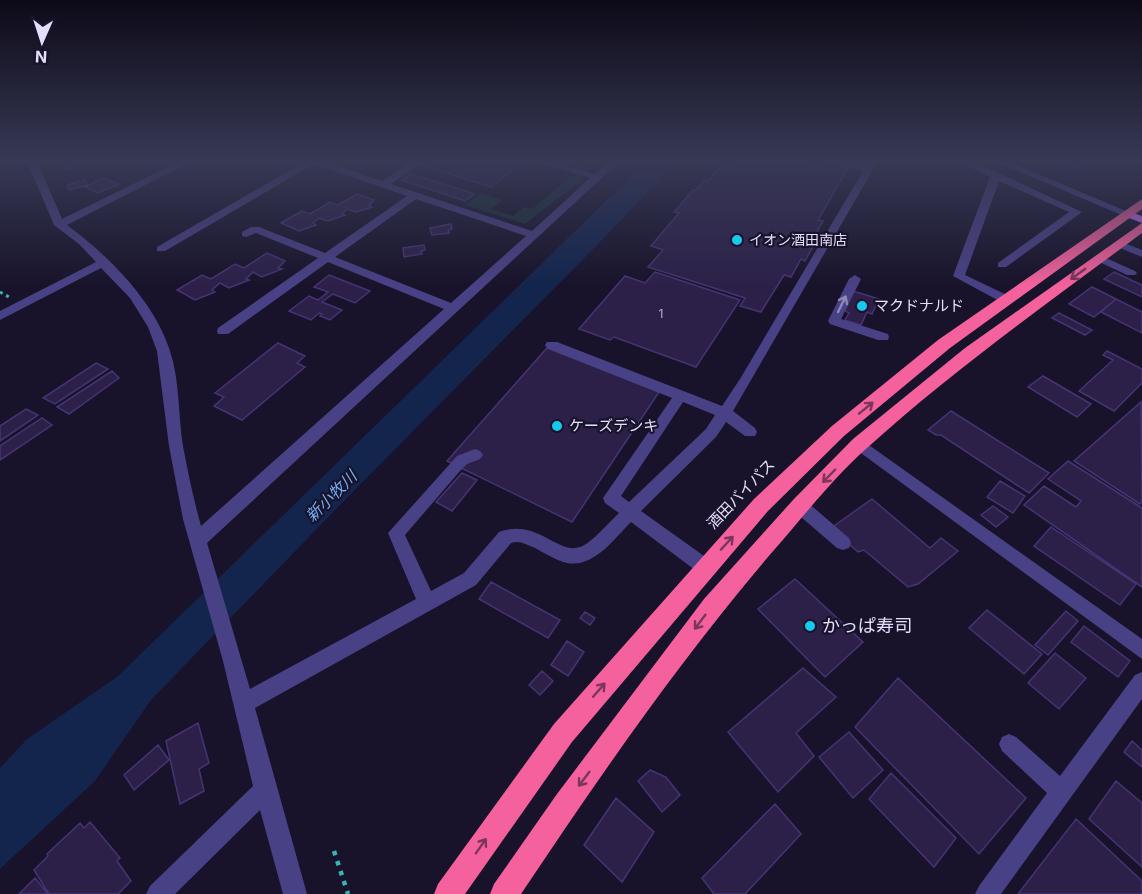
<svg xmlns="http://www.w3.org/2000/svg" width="1142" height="894" font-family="Inter,'Noto Sans JP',sans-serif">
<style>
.green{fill:#163233}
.water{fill:#13254d}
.building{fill:#2c2049;stroke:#453474;stroke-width:1.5}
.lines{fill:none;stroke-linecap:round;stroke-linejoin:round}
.path-far1{stroke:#39b3b5;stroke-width:3;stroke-dasharray:3 4;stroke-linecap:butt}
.path{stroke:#39b3b5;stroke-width:4.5;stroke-dasharray:4.5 6;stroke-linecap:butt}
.minor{fill:#494185;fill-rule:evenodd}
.major{fill:#cc6cf5;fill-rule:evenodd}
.highway{fill:#f4619c;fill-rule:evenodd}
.oneway{stroke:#7b365d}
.oneway2{stroke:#8f88bb}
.poi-dot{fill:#17c9ef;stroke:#18132a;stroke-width:2}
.labels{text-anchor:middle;stroke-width:4.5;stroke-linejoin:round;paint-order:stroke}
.number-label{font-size:12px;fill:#b6aed0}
.far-poi-label{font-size:14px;fill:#e4defd;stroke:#18132a;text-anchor:start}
.poi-label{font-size:15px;fill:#e4defd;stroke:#18132a;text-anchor:start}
.street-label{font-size:15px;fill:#e4defd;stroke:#18132a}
.water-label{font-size:16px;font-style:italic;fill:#73aff6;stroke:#18132a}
.near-poi-label{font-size:18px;fill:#e4defd;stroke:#18132a;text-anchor:start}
</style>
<rect width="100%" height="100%" fill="#18132a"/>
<path class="green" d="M579,175L584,178L525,224L466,205L480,193L502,200L491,209L513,216L524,207L532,209L571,176Z"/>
<path class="water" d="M647,161H677L604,238L337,508L151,700L95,781L0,869V768L27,739L117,677Z"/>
<path class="building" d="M72,161H87L69,170L63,168L67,166L64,165Z
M427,161H524L491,187L421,165Z
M561,161H599L588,170Z
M738,161H797L820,167L823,162L848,168L818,220L823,221L816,233L820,234L805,261L801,259L791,277L784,275L761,312L740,306L745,298L648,267L663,250L651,246L679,213L674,212L693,190H696L705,180L708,181L722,165L732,168Z
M1053,161H1085L1077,168Z
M411,174L475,194L465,201L401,180Z
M103,178L119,184L98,193L85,187Z
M85,180L87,185L69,190L67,185Z
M357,194L374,200L369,205L372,207L356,212L347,209L342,214L345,215L328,221L319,218L313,223L316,225L299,231L281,223L302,211L310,214L330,202L338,205Z
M451,224L452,229L448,230L449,233L432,235L430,228Z
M424,245L425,250L421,251L422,254L404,257L403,248Z
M267,253L285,261L278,268L282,269L262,277L253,272L246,279L249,280L229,288L220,283L212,290L215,292L195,300L177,290L202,275L211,279L235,264L244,268Z
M655,272L740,300L696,367L614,337L610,340L579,329L625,276L645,283Z
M1114,272L1142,285V297L1104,279Z
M329,275L370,291L355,303L333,294L322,302L342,310L330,320L320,316L322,314L319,313L311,320L289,311L309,296L318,300L328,292L314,287Z
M1092,287L1116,299L1094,317L1069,304Z
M853,291L879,299L872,314L867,312L861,325L845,320L849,313L845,311Z
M1116,299L1142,312V333L1101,312Z
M1059,313L1092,330L1085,335L1052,318Z
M278,343L305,356L297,363L305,367L242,420L214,406L224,397L215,393Z
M547,348L659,392L572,522L447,461Z
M1107,351L1142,369V383L1114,411L1079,391L1113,360L1103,355Z
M96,363L108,369L55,404L43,398Z
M112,371L119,378L69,414L57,407Z
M1043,376L1091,404L1077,417L1028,387Z
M1141,402L1142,502L1140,504L1074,461Z
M26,409L38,415L0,441V426Z
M951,411L1049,473L1029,493L941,435H936L928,430Z
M42,418L52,425L0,460V446Z
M1068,461L1142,508V587L1024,505L1044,486L1076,507L1081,501L1048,479Z
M462,473L477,480L452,511L436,502Z
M1000,481L1025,496L1013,513L987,497Z
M872,499L930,548L941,538L958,551L918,584L908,587L864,550L858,552L831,528Z
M993,506L1008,517L996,527L981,515Z
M1051,527L1136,584L1120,605L1034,546Z
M795,579L863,642L825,677L758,609Z
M491,582L560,620L548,638L479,599Z
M987,610L1042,654L1024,674L969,628Z
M1066,611L1078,621L1048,655L1035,645Z
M585,612L595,618L590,625L580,618Z
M1084,626L1130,661L1118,677L1071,642Z
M567,641L584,652L568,676L551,665Z
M1055,653L1086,678L1059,709L1028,683Z
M803,668L836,697L796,733L814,756L778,792L728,732Z
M542,671L553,681L540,695L529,685Z
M898,678L1026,798L979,854L855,727Z
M198,723L209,763L199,769L204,791L180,804L166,741Z
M849,732L883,770L853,798L819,757Z
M1132,741L1142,750V767L1124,752Z
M158,745L169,760L134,790L124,775Z
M650,770L666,777L680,795L662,812L638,781Z
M891,773L956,838L934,867L869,799Z
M1116,781L1142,803V867L1089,819Z
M616,798L654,832L622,882L584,845Z
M775,804L801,834L745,894H714L702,878Z
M1076,819L1142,881V894H1018Z
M90,822L120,858L117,861L131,881L118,894H49L34,870L48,856L47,854L80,823L84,828Z
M35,878L48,894H19Z"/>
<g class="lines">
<path class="path-far1" d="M0,292L9,297"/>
<path class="path" d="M334,851L348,894"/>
<path class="minor" d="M27,161H37L62,219L180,161H192L67,225C107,254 155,302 170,351C180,381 178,415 183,446C188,473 194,501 201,526L444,309L328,262L228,334H218L217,331L218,328L318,258L256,233L246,237L242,236V232L251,227H259L325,253L407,196L314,164L165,251H157V247L306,161H323L382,181L413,161H424L391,184L532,231L590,178L534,161H549L595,174L610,161H620L207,543L250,689L416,599L388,533L457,456L475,449L480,451L483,455L480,459L467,464L460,471L405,535L431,591L464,573L499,532C537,518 557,555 580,547C591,544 609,522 619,513L605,503L603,498L672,398L547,348L545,345L547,342H557L722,406L740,379L863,171L829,161H846L866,166L868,161H878L733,411L755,428L757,432L755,436H745L726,422L716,437L641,511L711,561L714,567L711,573L705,575L699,573L631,522C614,539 594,568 567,563C555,560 543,552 533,547C525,544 519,540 511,543L476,585L255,708L307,894H283L260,810L175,894H146L150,886L253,786L223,661L183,519L169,446L157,351L148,327L130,298L101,268L0,320V311L96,262L79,244L54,225ZM416,199L526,236L451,303L335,257ZM683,402L715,415L706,429L629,502L621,496Z
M957,161H970L999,173L1082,212L1006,267H998V263L1069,212L999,181L965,275L1011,297V303H1003L953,276L990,177Z
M994,161H1007L1133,214L1124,216Z
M1119,241L1142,250V257L1115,246L1113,244Z
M1099,255L1135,271L1137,273L1135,275H1127L1095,260L1093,258Z
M855,275L861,279L841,319L888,334L889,337L888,340H878L830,324L828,321L849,279Z
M859,438L1142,639V659L854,448L852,444L854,440Z
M800,499L806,501L849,538L851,543L849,548L843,550L837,548L794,511L792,506L794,501Z
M1142,672V699L1001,894H975L979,886L1047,793L1002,751L999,744L1002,737L1009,734L1016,737L1060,776L1135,675Z"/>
<path class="major" d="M1128,211L1142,216V223L1124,216L1123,214Z"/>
<path class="highway" d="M1142,199V209L950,348L844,436L768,511L572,742L465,894H434L438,884L554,724L754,499L832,426L938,340Z
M1142,223V233C1049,302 953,370 867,448C833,478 804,516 774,550C681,658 600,776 521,894H490L494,884L557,794L704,599L793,500L853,439L965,348Z"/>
</g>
<defs><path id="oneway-shaft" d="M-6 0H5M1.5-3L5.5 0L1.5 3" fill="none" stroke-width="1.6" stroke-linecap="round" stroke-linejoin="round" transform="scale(1.5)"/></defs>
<g class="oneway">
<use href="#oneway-shaft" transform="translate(1078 274) rotate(144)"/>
<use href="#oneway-shaft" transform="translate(866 408) rotate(-39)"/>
<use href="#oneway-shaft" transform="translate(829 476) rotate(134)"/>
<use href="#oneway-shaft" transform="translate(727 543) rotate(-47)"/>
<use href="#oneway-shaft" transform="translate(700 622) rotate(127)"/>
<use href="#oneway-shaft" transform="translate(599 690) rotate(-49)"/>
<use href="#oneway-shaft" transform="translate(584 779) rotate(127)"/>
<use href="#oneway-shaft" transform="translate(481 846) rotate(-55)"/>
</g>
<use class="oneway2" href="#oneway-shaft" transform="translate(842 304) rotate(-64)"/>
<linearGradient id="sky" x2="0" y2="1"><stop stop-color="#0d0a17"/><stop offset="0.56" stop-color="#373955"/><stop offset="1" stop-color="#373955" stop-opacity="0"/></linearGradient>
<rect width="1142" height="286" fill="url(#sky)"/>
<g class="poi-dot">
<circle cx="737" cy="240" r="6"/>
<circle cx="862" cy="306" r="6"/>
<circle cx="557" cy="426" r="6"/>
<circle cx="810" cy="626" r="6"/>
</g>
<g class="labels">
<g class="number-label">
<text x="661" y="318">1</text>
</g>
<g class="far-poi-label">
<text x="749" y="245">イオン酒田南店</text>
</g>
<g class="poi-label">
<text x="874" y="311">マクドナルド</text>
<text x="569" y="431">ケーズデンキ</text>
</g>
<g class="street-label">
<text transform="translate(741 494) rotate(-46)" y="5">酒田バイパス</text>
</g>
<g class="water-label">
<text transform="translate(331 496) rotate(-45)" y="6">新小牧川</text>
</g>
<g class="near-poi-label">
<text x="822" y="632">かっぱ寿司</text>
</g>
</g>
<g transform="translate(42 42) rotate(183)" stroke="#18132a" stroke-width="4.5" paint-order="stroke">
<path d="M0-4.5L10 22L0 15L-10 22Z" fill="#e4defd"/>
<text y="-9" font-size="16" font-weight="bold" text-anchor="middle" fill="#e4defd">N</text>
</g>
</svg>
